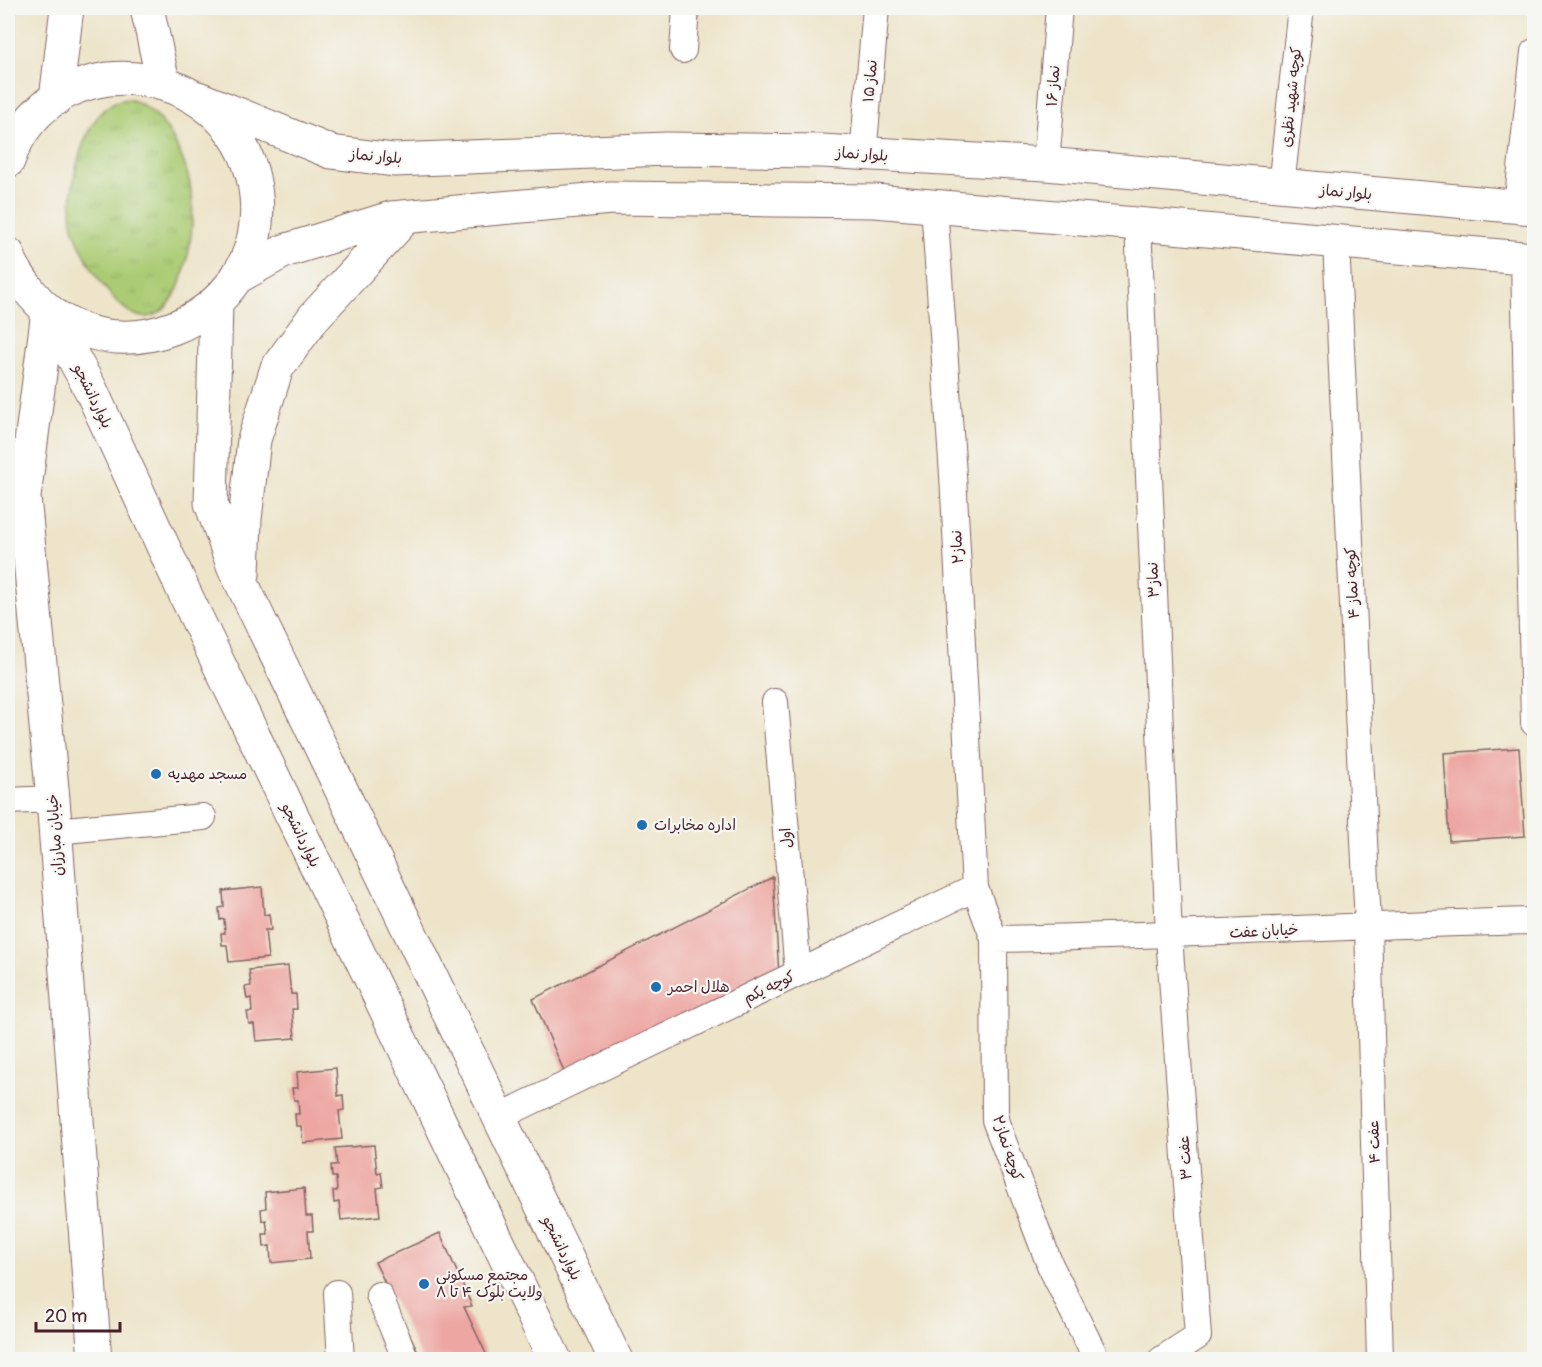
<svg xmlns="http://www.w3.org/2000/svg" width="1542" height="1367" font-family="Pangolin,'Playpen Sans Arabic',sans-serif">
<style>
.grass{fill:url(#grass-tufts);stroke:#7a7650;stroke-width:1.5}
.building{fill:#eda6a1}
.lines{fill:none;stroke-linecap:round;stroke-linejoin:round}
.street-casing{stroke:#836462;stroke-width:28}
.secondary-casing{stroke:#836462;stroke-width:35}
.street{stroke:#fff;stroke-width:26}
.secondary{stroke:#fff;stroke-width:33}
.poi-dot{fill:#1f6fb2;stroke:#f6f6f2;stroke-width:2}
.labels{text-anchor:middle;stroke-width:4.5;stroke-linejoin:round;paint-order:stroke}
.street-label{font-size:15px;fill:#4a1f2b;stroke:#f6f6f2}
.poi-label{font-size:15px;fill:#4a1f2b;stroke:#f6f6f2;text-anchor:start}
</style>
<defs>
<pattern id="grass-tufts" width="24" height="20" patternUnits="userSpaceOnUse" patternTransform="scale(1.5)"><rect width="24" height="20" fill="#abcc74"/><path d="M3 7l-1-3M5 7V3M7 7l1-3M15 17l-1-3M17 17v-4M19 17l1-3" fill="none" stroke="#95af65"/></pattern>
</defs>
<rect width="100%" height="100%" fill="#f6f6f2"/>
<filter id="ink" filterUnits="userSpaceOnUse"><feTurbulence type="fractalNoise" baseFrequency=".0167" numOctaves="2"/><feDisplacementMap in="SourceGraphic" scale="12" xChannelSelector="R" yChannelSelector="G"/><feConvolveMatrix kernelMatrix="1 2 1 2 8 2 1 2 1" color-interpolation-filters="sRGB"/></filter>
<filter id="wash" filterUnits="userSpaceOnUse"><feTurbulence type="fractalNoise" baseFrequency=".008" numOctaves="4" result="noise"/><feDisplacementMap in="SourceGraphic" scale="24" xChannelSelector="R" yChannelSelector="G"/><feGaussianBlur stdDeviation="1.35" result="paint"/><feColorMatrix in="noise" values="0 0 0 0 0 0 0 0 0 0 0 0 0 0 0 0 0 1.4 0 .05"/><feComposite in="paint" operator="in"/></filter>
<g filter="url(#wash)">
<rect width="100%" height="100%" fill="#ede4c9"/>
<path class="grass" d="M128,99C165,108 188,161 192,197C195,227 186,313 147,317C116,320 76,247 72,221C68,188 81,124 111,104C115,101 122,100 128,99Z"/>
<g id="blocks">
<path class="building" d="M1519,748L1525,836L1449,841L1444,753Z
M773,877L779,975L569,1083L533,999Z
M262,887L264,915L269,914L271,930H265L268,958L229,962L227,945H222L221,933H225L224,919L220,920L219,908L224,907L223,891Z
M288,966L291,994H296L297,1009H292L295,1038L256,1041L254,1024H249L247,1012H252L251,998L247,999L245,987L251,986L249,970Z
M336,1068L338,1096L343,1095L344,1110L339,1111L342,1139L303,1143L301,1126H296L295,1114H299L298,1100H294L292,1088H298L297,1072Z
M374,1145L377,1173L381,1172L383,1187L377,1188L380,1216L341,1220L339,1202L334,1203L333,1191H337L336,1177H332L331,1165H337L335,1148Z
M304,1188L306,1216H312L313,1231H308L310,1259L271,1263L270,1246L264,1247L263,1234H268L266,1220L262,1221L261,1209L266,1208L265,1192Z
M440,1233L472,1306L464,1307L489,1360H422L375,1262Z"/>
</g>
</g>
<g filter="url(#ink)">
<use href="#blocks" fill-opacity="0" stroke="#836462" stroke-width="1.5"/>
<g class="lines">
<g class="street-casing">
<path id="street" d="M683,50L686,8
M863,155L876,8
M1046,164L1059,8
M1281,186L1301,8
M934,206L953,475L975,888L994,939L995,1120L1050,1265L1097,1360
M1517,206L1534,52
M1138,224L1169,936L1198,1336L1161,1360
M1336,242L1368,925L1380,1360
M1524,258L1534,723
M775,702L798,973
M8,801L53,799
M55,831L203,817
M994,939C1174,936 1354,925 1534,921
M499,1117L975,888
M337,1293L341,1360
M379,1295L406,1360"/>
</g>
<g class="secondary-casing">
<path id="secondary" d="M147,8L163,82
M198,98L331,152L394,160L666,149L822,151L1046,164L1534,208
M56,99L67,8
M8,161C53,32 243,62 256,196C269,324 99,390 25,285C18,275 11,266 8,254
M241,275L284,251L391,218L611,198L875,201L1534,259
M216,303L211,503L233,565L616,1360
M48,311L91,390L186,596L555,1360
M48,311L24,497L53,799L95,1360
M243,574L245,519L254,440L277,368L314,317L406,217"/>
</g>
<use href="#street" class="street"/>
<use href="#secondary" class="secondary"/>
</g>
</g>
<g class="poi-dot">
<circle cx="156" cy="774" r="6"/>
<circle cx="642" cy="825" r="6"/>
<circle cx="656" cy="987" r="6"/>
<circle cx="424" cy="1284" r="6"/>
</g>
<g class="labels">
<g class="street-label">
<text transform="translate(870 81) rotate(-85)" y="5">نماز ۱۵</text>
<text transform="translate(1053 86) rotate(-86)" y="5">نماز ۱۶</text>
<text transform="translate(1291 97) rotate(-84)" y="5">کوچه شهید نظری</text>
<text transform="translate(862 154) rotate(4)" y="5">بلوار نماز</text>
<text transform="translate(376 156) rotate(5)" y="5">بلوار نماز</text>
<text transform="translate(1346 192) rotate(5)" y="5">بلوار نماز</text>
<text transform="translate(93 396) rotate(64)" y="5">بلواردانشجو</text>
<text transform="translate(957 547) rotate(-93)" y="5">نماز۲</text>
<text transform="translate(1153 580) rotate(-92)" y="5">نماز۳</text>
<text transform="translate(1352 583) rotate(-93)" y="5">کوچه نماز ۴</text>
<text transform="translate(55 835) rotate(-94)" y="5">خیابان مبارزان</text>
<text transform="translate(301 835) rotate(64)" y="5">بلواردانشجو</text>
<text transform="translate(786 838) rotate(-95)" y="5">اول</text>
<text transform="translate(1264 931) rotate(-3)" y="5">خیابان عفت</text>
<text transform="translate(769 987) rotate(-26)" y="5">کوچه یکم</text>
<text transform="translate(1374 1142) rotate(-92)" y="5">عفت ۴</text>
<text transform="translate(1008 1148) rotate(72)" y="5">کوچه نماز۲</text>
<text transform="translate(1185 1158) rotate(-94)" y="5">عفت ۳</text>
<text transform="translate(562 1248) rotate(64)" y="5">بلواردانشجو</text>
</g>
<g class="poi-label">
<text x="168" y="779">مسجد مهدیه</text>
<text x="654" y="830">اداره مخابرات</text>
<text x="668" y="992">هلال احمر</text>
<text x="436" y="1280">مجتمع مسکونی<tspan x="436" dy="17">ولایت بلوک ۴ تا ۸</tspan></text>
</g>
</g>
<rect width="1542" height="1367" fill="none" stroke="#f6f6f2" stroke-width="30"/>
<path d="M36 1322v9h84v-9" fill="none" stroke="#4a1f2b" stroke-width="3"/>
<text x="45" y="1322" font-size="18" fill="#4a1f2b" stroke="#f6f6f2" stroke-width="4.5" paint-order="stroke">20 m</text>
</svg>
